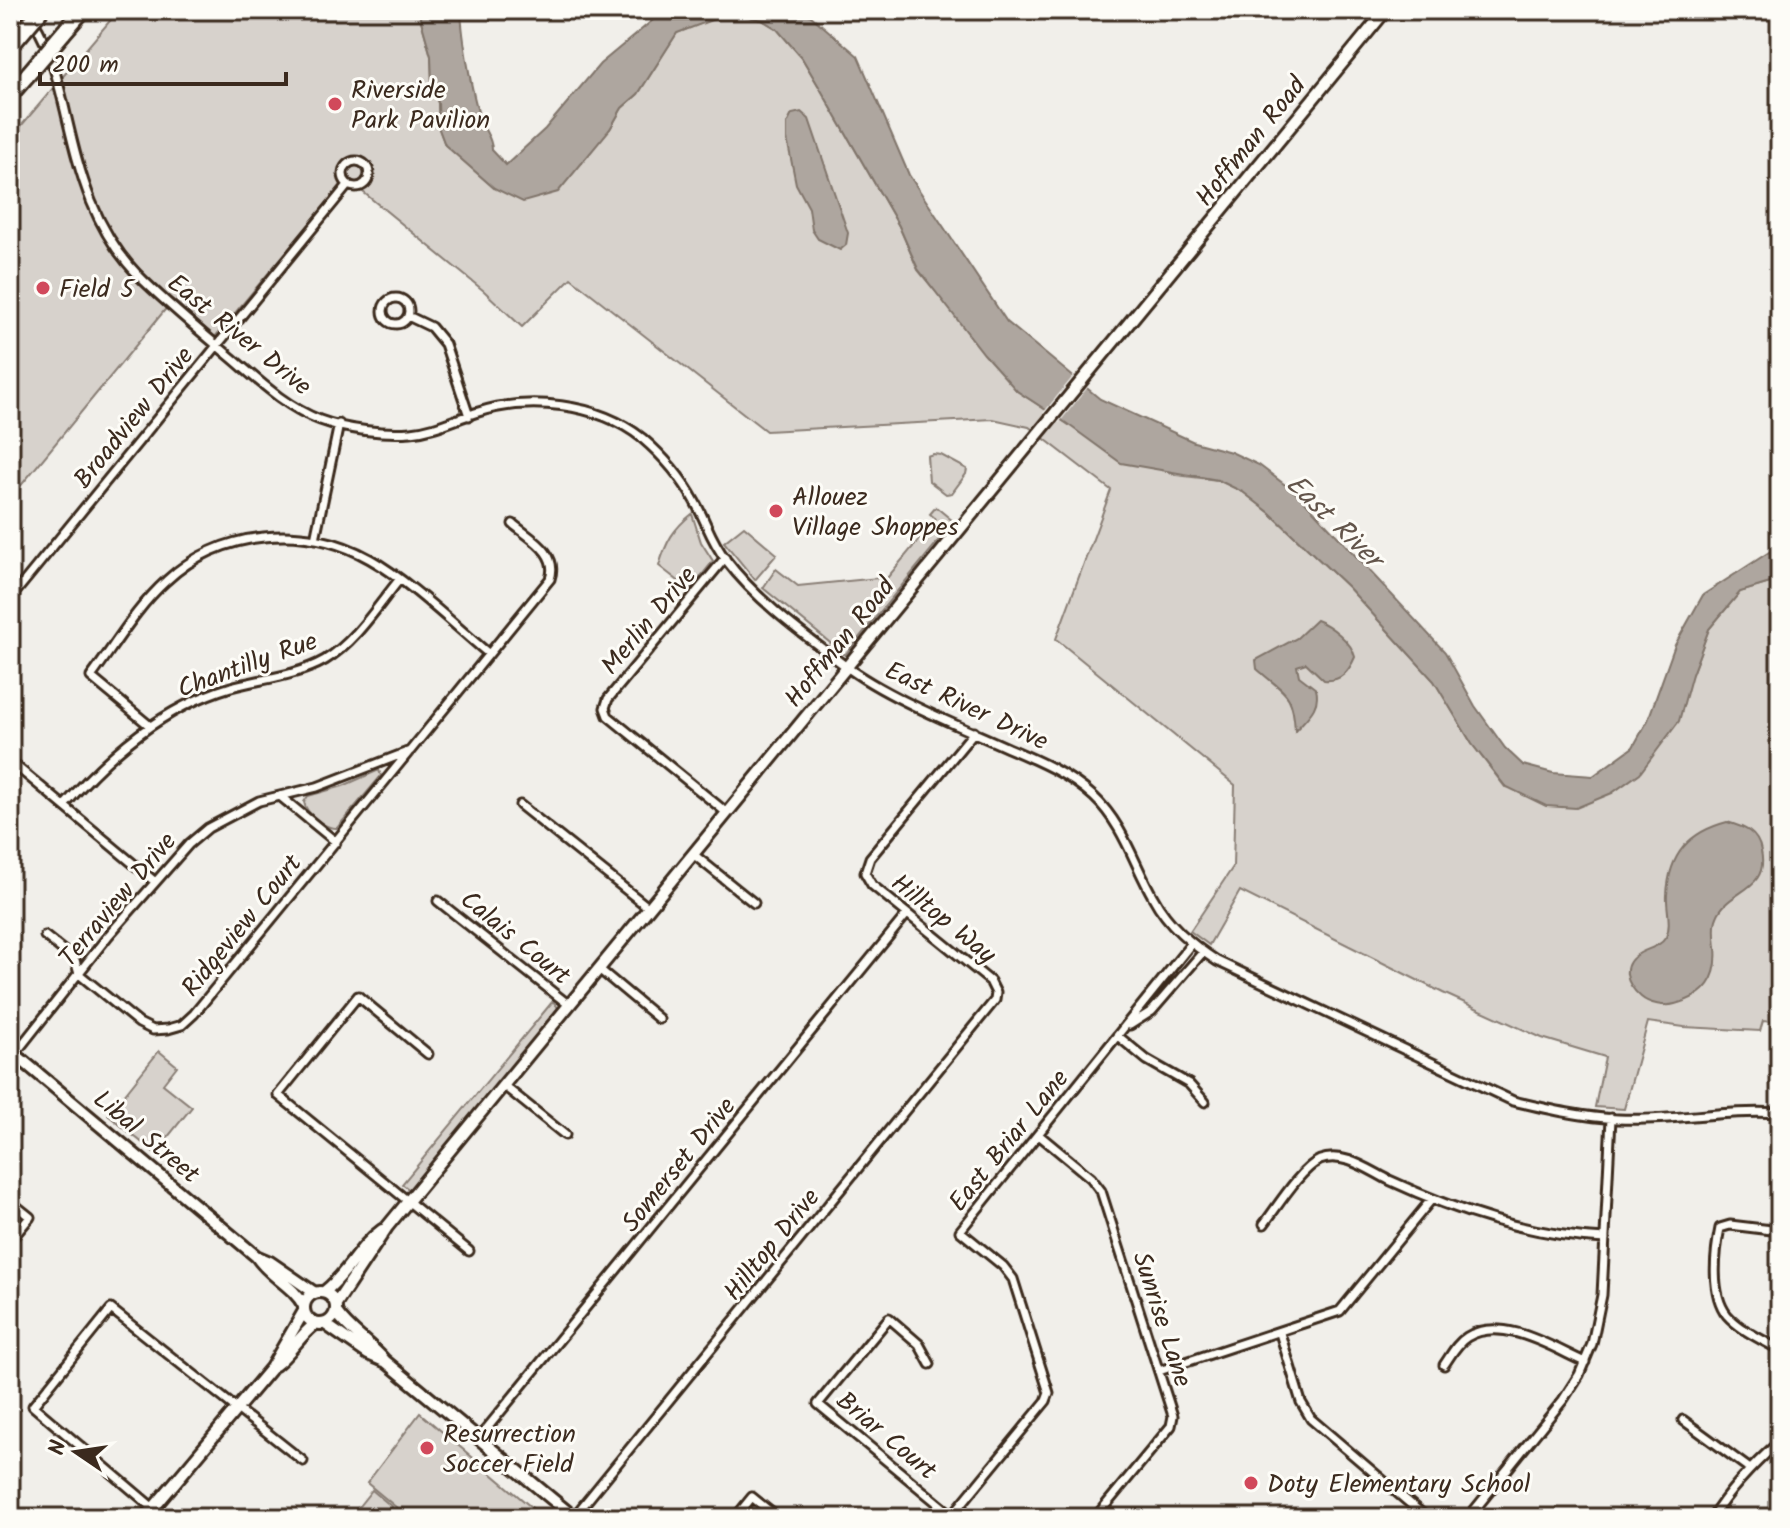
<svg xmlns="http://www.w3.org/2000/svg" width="1790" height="1528" font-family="Kalam,sans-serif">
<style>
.green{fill:#d7d2cc;stroke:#897e75;stroke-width:2}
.water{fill:#aea69f;stroke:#80746b;stroke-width:2}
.pier{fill:#f1efea}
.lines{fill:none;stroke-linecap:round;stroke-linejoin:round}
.street-casing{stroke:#3b2a1e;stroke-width:13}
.secondary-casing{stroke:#3b2a1e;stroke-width:16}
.highway-casing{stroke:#3b2a1e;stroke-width:20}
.street{stroke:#fdfcf7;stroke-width:7}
.secondary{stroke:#fdfcf7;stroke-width:10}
.highway{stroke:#fdfcf7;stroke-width:14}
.highway-bridge-casing{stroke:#3b2a1e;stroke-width:20;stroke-linecap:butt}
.highway-bridge{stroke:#fdfcf7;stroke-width:14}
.poi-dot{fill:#d1495b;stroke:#fdfcf7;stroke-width:3}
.labels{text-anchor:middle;stroke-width:6;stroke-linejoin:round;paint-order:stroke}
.poi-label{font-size:26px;fill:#3b2a1e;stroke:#fdfcf7;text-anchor:start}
.street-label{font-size:26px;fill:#3b2a1e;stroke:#fdfcf7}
.water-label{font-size:28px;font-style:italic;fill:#63554b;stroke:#fdfcf7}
</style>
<rect width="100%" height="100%" fill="#f1efea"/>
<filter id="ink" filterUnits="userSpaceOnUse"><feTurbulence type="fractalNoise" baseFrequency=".0125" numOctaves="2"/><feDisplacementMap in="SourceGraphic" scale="16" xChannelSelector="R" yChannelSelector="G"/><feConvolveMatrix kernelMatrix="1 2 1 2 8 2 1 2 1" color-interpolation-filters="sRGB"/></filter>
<g filter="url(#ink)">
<path class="green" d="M119,10H418L431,56L432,84L438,103L439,129L445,145L494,188L610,129L622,108L638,94L677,33L730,12L762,20L777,29L802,58L821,90L899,226L918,270L1017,391L1066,423L1176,475L1218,480L1243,492L1270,513L1348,587L1434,681L1472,744L1505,787L1612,793L1692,674L1709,629L1740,592L1780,580V1023L1763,1021L1760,1031L1684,1027L1648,1022L1624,1109L1595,1107L1605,1057L1542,1038L1443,993L1240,891L1209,945L1190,931L1233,867L1235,785L1056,639L1111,490L1029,427L993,419L766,431L571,278L522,327L484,291L347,179L215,337L173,300L10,499V139Z
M933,454L941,455L967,469L966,474L952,493L946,494L929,481L927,456Z
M936,507L954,522L845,655L763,588L776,569L798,586L878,578L883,583L936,519L930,514Z
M692,514L701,542L713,561L690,590L659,566C666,542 673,529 692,514Z
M744,526L777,554L755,580L724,542Z
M379,770L381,776L337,828C325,829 306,814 304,802L308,796L343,786Z
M553,1001L558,1008L411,1191L402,1184Z
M159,1051L177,1066L163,1084L192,1107L155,1153L108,1115Z
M420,1413L544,1518H409L367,1483Z
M372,1490L392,1507L383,1518H356L352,1515Z"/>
<path class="water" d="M418,10H461C462,37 472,96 481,121C485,133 492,137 492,150L506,165L545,129L600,64L665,10H804L858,56L909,175L1007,322L1100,399L1194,442L1231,452L1259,465L1301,497L1445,652L1475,706L1505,748L1523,765L1553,773L1593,776L1633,747L1648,720L1675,645L1703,595L1780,545V580L1740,592L1709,629L1692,674L1679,721L1640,773L1612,793L1576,808L1546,806L1505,786L1472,744L1434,681L1348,587L1270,513L1243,492L1218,480L1121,463L1066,423L1017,391L984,354L918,269L899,226L821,90L802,58L777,29L762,20L730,13L677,33L638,94L622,108L610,129L558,192L523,202L494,188L445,145L439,129L438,103L432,84L431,56Z
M801,112L809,119L848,233L846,245L840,250L818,239L812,230L809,208L796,184L787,139V124L792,114Z
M1316,620C1330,625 1352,642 1355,657C1349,671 1341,682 1324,680L1306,663L1297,666L1299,676L1316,689C1321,708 1306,718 1295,731C1293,691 1285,694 1257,669L1256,660L1297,638Z
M1727,822C1744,827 1758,832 1761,851C1770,892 1727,889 1717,917C1713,925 1715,938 1716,947C1719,978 1706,996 1675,1004C1665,1007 1649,1004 1641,997C1626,984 1619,965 1640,953C1649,948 1660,947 1666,937C1672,925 1666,908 1667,895C1669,854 1689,832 1727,822Z"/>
<path class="pier" d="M1075,374L1089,386L1059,423L1043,413Z"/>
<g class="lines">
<g class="street-casing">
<path id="street" d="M25,10C48,37 57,77 65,110C80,175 94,233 144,281C172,308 202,333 232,358C259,381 286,407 320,420C347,430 383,434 411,432C434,430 453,420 475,413C527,396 597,402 642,438C662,455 682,478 695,502C707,523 710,539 726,560C758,602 803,634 844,665C888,698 957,725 1008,748C1039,761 1069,774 1094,797C1123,824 1134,864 1153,897C1168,925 1191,944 1217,961L1513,1101C1548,1109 1582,1117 1618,1119C1672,1122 1725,1109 1780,1113
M343 174a13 13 0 1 1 26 0a13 13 0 1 1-26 0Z
M383 311a13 13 0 1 1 26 0a13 13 0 1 1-26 0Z
M408,316L431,327L445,344L469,416
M315,539L339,424
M725,558L608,699L605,708L608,716L727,813
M10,599L348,185
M150,726L91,677C115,645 136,608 166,581C220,530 305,522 370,559C409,581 453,624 489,654
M10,761L154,881
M280,796L336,842
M520,805L649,908
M64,806C109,754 163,707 231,687C261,679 297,676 325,660C355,642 377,607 399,580
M693,854L754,903
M438,901L569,1005
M45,936L75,960L79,974L139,1023L153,1030L168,1029L182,1025L194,1014L408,753
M599,969L659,1019
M1130,1025L1152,1011L1203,952
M1119,1037L1147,1060L1189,1084L1205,1102
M428,1054L358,996L278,1095L469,1251
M10,1060L108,936L189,844L208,828L259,801L317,787L410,751L550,579C559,553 531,539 513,524
M503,1085L565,1135
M1039,1135L1091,1178L1101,1191L1173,1416L1171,1426L1095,1518
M10,1201L30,1217L10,1241
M1264,1224C1277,1207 1301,1168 1320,1160C1343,1151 1369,1170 1389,1180C1458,1212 1528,1235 1605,1239
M1780,1231L1730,1225L1720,1228C1715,1252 1710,1294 1727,1315C1740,1330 1763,1340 1780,1350
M1280,1333L1301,1402L1311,1419L1427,1518
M930,1364L919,1344L889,1318L818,1404L952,1515
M1444,1365C1451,1355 1457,1343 1467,1337C1502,1315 1553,1348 1585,1362
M1159,1371L1340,1311L1431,1200
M1683,1420L1750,1469
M479,1438L907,914
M1619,1515L1624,1518
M165,1518L33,1406L111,1309L303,1461
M573,1518L995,1000L996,993L990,981L872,885L865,873L870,858L974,732
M735,1518L752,1497L778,1518
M950,1518L1046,1401L1049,1393L1013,1279L1003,1266L960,1231L1191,944
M1468,1518L1563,1400L1579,1375L1592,1344L1602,1295L1611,1118
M1712,1518C1730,1488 1754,1464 1780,1441"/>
</g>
<g class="secondary-casing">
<path id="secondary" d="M10,1050L256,1256L270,1262L315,1293
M257,1257C270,1277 293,1285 304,1306
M304 1308a16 16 0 1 1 32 0a16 16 0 1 1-32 0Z
M324,1292C347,1275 358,1247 382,1230
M336,1304L387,1227L1386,10
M336,1312C350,1332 370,1343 385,1361L575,1518
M325,1324L368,1354L384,1361
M275,1365C291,1353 299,1336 315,1324
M145,1518L271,1368L304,1311"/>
</g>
<g class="highway-casing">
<path id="highway" d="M63,33L83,10
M10,95L29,73"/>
</g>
<use href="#street" class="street"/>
<use href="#secondary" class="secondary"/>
<use href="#highway" class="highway"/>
<g class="highway-bridge-casing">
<path id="highway-bridge" d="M14,42L41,10
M29,73L63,33"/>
</g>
<use href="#highway-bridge" class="highway-bridge"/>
</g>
</g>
<g class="poi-dot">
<circle cx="335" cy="104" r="8"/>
<circle cx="43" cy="288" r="8"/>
<circle cx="776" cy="511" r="8"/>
<circle cx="427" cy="1448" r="8"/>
<circle cx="1251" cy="1483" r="8"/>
</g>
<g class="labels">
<g class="poi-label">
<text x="351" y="98">Riverside<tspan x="351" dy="30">Park Pavilion</tspan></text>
<text x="59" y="297">Field 5</text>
<text x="792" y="505">Allouez<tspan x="792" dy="30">Village Shoppes</tspan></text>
<text x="443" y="1442">Resurrection<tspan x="443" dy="30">Soccer Field</tspan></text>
<text x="1267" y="1492">Doty Elementary School</text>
</g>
<g class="street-label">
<text transform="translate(1250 141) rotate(-51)" y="9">Hoffman Road</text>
<text transform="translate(240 334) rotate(39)" y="9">East River Drive</text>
<text transform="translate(133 417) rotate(-51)" y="9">Broadview Drive</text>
<text transform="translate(648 620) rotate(-50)" y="9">Merlin Drive</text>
<text transform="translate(839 642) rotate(-51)" y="9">Hoffman Road</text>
<text transform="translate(247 664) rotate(-20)" y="9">Chantilly Rue</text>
<text transform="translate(967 705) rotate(25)" y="9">East River Drive</text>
<text transform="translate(117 899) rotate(-50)" y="9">Terraview Drive</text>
<text transform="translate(944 918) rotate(39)" y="9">Hilltop Way</text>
<text transform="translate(241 925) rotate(-51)" y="9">Ridgeview Court</text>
<text transform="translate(516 937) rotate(39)" y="9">Calais Court</text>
<text transform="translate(147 1136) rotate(40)" y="9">Libal Street</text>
<text transform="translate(1008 1140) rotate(-51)" y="9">East Briar Lane</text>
<text transform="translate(678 1164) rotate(-51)" y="9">Somerset Drive</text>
<text transform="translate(771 1244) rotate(-51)" y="9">Hilltop Drive</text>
<text transform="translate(1163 1319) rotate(72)" y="9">Sunrise Lane</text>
<text transform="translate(887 1435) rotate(40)" y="9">Briar Court</text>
</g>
<g class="water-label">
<text transform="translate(1335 520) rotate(44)" y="10">East River</text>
</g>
</g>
<rect width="1790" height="1528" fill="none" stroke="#fdfcf7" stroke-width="40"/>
<rect x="20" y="20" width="1750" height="1488" fill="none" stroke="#3b2a1e" stroke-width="3" filter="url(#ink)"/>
<g transform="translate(76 1452) rotate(283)" stroke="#fdfcf7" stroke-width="6" paint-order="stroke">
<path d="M0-6L14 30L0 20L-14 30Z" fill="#3b2a1e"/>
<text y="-12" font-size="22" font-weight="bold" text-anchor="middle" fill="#3b2a1e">N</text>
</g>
<path d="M40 72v12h246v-12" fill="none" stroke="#3b2a1e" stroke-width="4"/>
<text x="52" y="72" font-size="24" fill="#3b2a1e" stroke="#fdfcf7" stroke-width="6" paint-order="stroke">200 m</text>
</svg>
